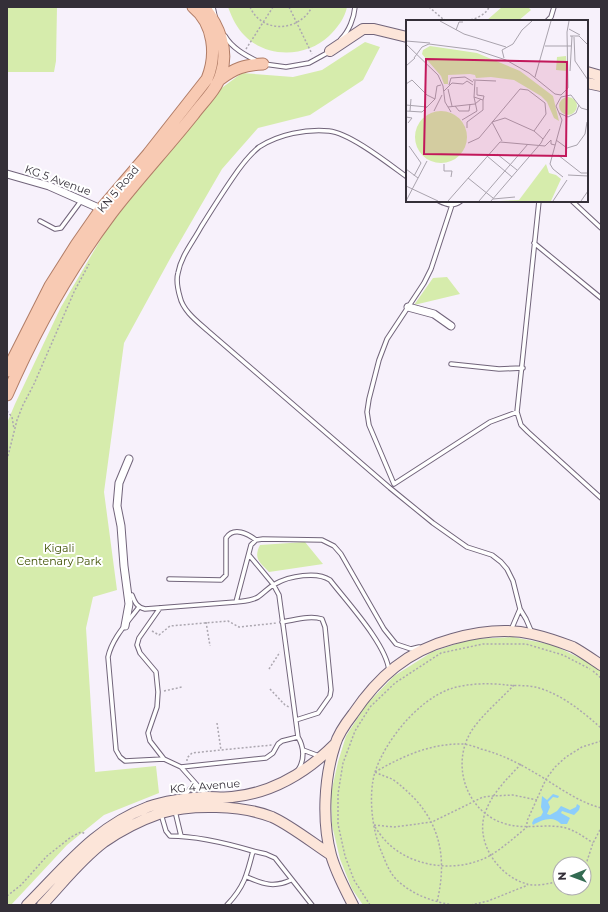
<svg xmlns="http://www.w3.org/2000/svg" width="608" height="912" viewBox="0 0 608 912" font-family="Montserrat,sans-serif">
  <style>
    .green { fill: #d6ecac; fill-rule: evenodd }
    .water { fill: #8ccdfb }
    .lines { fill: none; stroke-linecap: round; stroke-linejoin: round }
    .service-casing { stroke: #71647a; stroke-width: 5.5 }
    .minor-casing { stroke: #71647a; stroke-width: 9 }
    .secondary-casing { stroke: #71647a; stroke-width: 12 }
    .primary-casing { stroke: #b17d67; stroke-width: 13 }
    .path { stroke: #aca7b0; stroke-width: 1.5; stroke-dasharray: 2 2; stroke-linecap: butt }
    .service { stroke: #fff; stroke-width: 3.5 }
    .minor { stroke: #fff; stroke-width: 7 }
    .secondary { stroke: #fce5d9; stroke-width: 10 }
    .primary { stroke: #f8cab3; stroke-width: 11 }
    .labels { text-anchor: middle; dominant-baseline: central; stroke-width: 4; stroke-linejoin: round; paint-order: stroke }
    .street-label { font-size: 11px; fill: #342f38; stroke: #fff }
    .park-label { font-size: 11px; fill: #415306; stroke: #fff }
    .inset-road { fill: none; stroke: #a9a3ad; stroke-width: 1 }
    .view { fill: #c2185b; fill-opacity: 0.15; stroke: #c2185b; stroke-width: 2 }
    .inset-edge { fill: none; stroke: #342f38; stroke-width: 2 }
  </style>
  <rect width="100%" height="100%" fill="#f7f1fb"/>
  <path class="green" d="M7,7H57L56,61L54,72H7Z
    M228,7H347C345,18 337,28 329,36C307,57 268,59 245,36C237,28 232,18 228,7Z
    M502,7H528L531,10L518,21H486Z
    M365,42L380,47L363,80L310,115L258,128L222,169L171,257L124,343L104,492L117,590L93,597L86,628L95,772L156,766L159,793L104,815L67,845L11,905H7V423L15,404L61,307L108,227L219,90L242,73L293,77L322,70Z
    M447,277L460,294L414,305L433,278Z
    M305,542L323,564L269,572C260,562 253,559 260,545Z
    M513,637L553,645L592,664L601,671V905H363L352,889L340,859L332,825L331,793L338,762L346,736L366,705L394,676L432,652L471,639ZM560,864H584V888H560Z"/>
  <path class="water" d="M553,794L559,796L558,798L553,797L548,802L550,807L547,814L550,815L557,811L561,806L570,810L576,807L577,804L580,806L579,810L574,815L562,811L561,813L570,818L567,824H561C553,815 542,820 533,825L532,823L534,819L541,816L543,812L541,807L542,796L547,800Z"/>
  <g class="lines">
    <defs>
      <path id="service" d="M213,7L215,16
        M547,21L551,17L554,7
        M225,36C232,48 245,55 257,61
        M341,39C349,31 354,18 355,7
        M264,64L286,67L309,63L329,52
        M407,177C389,164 350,133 329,131C306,129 279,134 259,147C248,156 240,167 232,179C221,195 211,211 201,227C193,242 181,256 178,273C176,280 178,290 180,297C183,311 198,322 208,331L390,488L433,523L467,547L492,555L501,562L507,569L513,581L520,609L526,619L532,633
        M439,201C447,205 453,207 461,201
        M539,201L517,412L521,425L528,432L601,498
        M572,201L601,228
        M40,221L55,229L61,228L81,201
        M534,243L601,298
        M451,364L499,369L523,368
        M394,484L369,425L367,412L369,399L379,360L387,339L424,283L431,269L452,205
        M394,484L490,422L517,412
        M249,555L273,584L279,595L298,737C304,747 305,760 298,770
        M169,579L221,580L226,575V538C234,526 248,534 256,540
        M132,595C135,603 137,607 145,609L236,602C243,601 251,601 258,597C264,593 269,587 275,584C289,576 317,571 330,580C347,602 387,645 389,671
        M236,602L251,545L256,540L263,539L322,540L334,546L341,554L384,629L396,644L411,649L419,647
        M139,607C128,622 112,638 108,657L116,750L120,757L125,761L164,759
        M160,608L139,638L137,645L140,653L156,672L158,692L157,707L148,733L150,741L164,759L181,767L206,795
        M282,622C295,620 310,615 322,619L325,627L331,690L330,696L318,713L296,720
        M511,630L520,609
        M303,750L319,756
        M181,767L266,758L273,753L278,744L282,741L298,737
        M184,796L195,783
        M175,811L181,836
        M161,814L166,831L170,836C198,836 226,843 253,851
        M247,877C263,884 274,888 291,880
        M227,905C244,887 247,875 253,851L266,854L275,858L312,905"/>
      <path id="minor" d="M7,174L49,186L101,209
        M408,307L434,314L451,326
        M125,626L129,604L124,566L121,526L117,506L119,483L129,459"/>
      <path id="secondary" d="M330,51L363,29H374L407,37
        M587,72L601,76
        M587,83L601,86
        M27,905C66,866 95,827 148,807C168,800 187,798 208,797C216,797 224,798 232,797C273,793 307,772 335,744
        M42,905C62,884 80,860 104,842C121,830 141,820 161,813C191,804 242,805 272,817C290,825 314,844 331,855
        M353,905C345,889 336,873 331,855C322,822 324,778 335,745C338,734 346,723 353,714C378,677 407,651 452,639C477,632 506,628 532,634C545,637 560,642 573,647C582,652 592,659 601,665"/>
      <path id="primary" d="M219,80C235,68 244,65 263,64
        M7,371L50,286L76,245L101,209L148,154L207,79C217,55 214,24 193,7
        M7,395C35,331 69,270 111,214C137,180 167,148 194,114C203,102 217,89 221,74C229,50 219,26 204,7"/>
    </defs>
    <use href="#service" class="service-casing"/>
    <use href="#minor" class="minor-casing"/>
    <use href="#secondary" class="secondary-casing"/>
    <use href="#primary" class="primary-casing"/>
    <path class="path" d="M250,7C262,34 299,32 312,7
      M289,7L312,54
      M429,7L443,19L449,21
      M467,21C475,19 486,15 489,7
      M246,49L273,7
      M7,411L12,417L14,429
      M7,460L17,420L23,405L34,384L74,292L89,264
      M206,622L210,646
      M152,631L159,635L170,626L228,621L239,627L277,623
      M269,669L280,652
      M593,671L601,678
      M514,685C501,699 483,714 472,730C450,764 466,813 506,824C526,830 547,823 566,828C576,831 584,837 593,843
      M270,689L285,705L289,707
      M164,691L182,687
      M217,723L221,750L272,745
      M187,761V758L192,753L221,750
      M521,764C507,779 492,793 485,813C475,842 498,876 527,884C534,887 552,883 560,881
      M375,772C403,756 431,743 464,744C470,745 476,747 481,749C504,755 522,765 542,777C561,789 579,802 601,808
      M375,772C381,775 387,777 392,779C401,785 408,792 415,799C443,830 446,864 437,902
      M374,825L394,827L432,822L483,797L493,796L513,795L537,800
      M375,827C378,831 381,836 384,839C409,868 458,874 491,855C504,847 515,837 527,827V821L546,779L555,767L566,757L582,747L601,741
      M584,864L587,861L593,843L601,828
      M7,896L21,885L47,856L71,837L81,832L86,834
      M370,905L354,880L345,856L338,824V794L343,763L355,731L370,707L395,683L441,653L483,644H526L563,655L590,669
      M453,905C434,902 413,895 398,881C390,874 386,863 382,853C372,831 368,795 375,772C385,741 418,700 450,689C467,683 490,683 507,685C516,686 526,685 535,687C560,693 582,711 601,728
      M471,905L488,901L528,885"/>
    <use href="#service" class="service"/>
    <use href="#minor" class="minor"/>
    <use href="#secondary" class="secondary"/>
    <use href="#primary" class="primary"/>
  </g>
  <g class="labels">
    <g class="street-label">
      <text transform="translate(58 180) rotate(20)">KG 5 Avenue</text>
      <text transform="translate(118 189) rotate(-50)">KN 5 Road</text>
      <text transform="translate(205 786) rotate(-5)">KG 4 Avenue</text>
    </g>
    <g class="park-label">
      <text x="59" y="548">Kigali<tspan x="59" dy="13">Centenary Park</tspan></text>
    </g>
  </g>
  <g transform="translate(406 20)">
    <rect width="182" height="182" fill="#f7f1fb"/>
    <path d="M24,26L71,33L114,51L147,76L153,101L148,98L141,82L135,76L108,60L85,57L70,58L69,55L64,54L42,55V64H38L35,56L16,34L17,30ZM160,36L161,51L150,50L151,37ZM153 86a9 9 0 1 1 18 0a9 9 0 1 1-18 0ZM9 117a26 26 0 1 1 52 0a26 26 0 1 1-52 0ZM140,144L143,153L150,155L155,159L145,181H94L113,180Z" fill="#d6ecac"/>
    <path class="inset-road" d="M34,1L58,14L100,27M163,9L174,15M50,10L53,2H57M164,16H173L182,25M168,17L169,41L182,60M0,21L24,23M0,24L32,55L37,66L39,82L45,92M139,26H165M8,38L16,27L23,24L70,30L100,40L123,53L149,74L155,75L162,68L161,12L163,1M98,38L96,30L107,24L116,10L126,1M0,46L9,38M164,51L166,16M129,57L145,1M67,60L90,61M0,64L6,60L21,75L29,79L16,92L0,91M43,65L45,58L59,57L67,62M71,67V75L78,76L77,80M42,69L46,86M38,71L46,63L57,64L61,61L67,65M29,79L31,66L35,65M0,85L21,87M173,85L170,93L162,97L153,93L150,86L155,77L165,75L175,88L182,90M49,86L53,91H63L64,84M42,87L69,84L75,79M4,91L5,79M28,91L36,75M153,93L156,100L144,144L147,149L157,157M0,97L6,98L2,103M56,100L71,91L68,77L69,61M86,102L99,98L128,111M86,102L96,121M61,108V102L77,90V80L68,77M137,119L144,109M150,120L161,128L171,125L179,114L181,102M62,123L73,118L114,69L122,70L139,83L140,94L128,111L137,119L135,123L85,181M3,126L15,143L8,156M91,134L111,150M152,135L175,153H182M81,136L106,157M38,144V151H46L45,157M0,149L12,158M162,155L182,156M62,158L87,178M0,166L32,181M87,179L109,177M0,181L21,141M42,181L94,122L139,126L145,120V124L149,125M73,181L122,124M147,181L161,160M175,181L182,171"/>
    <path class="view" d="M20,39L161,42L160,136L18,134Z"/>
    <rect width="182" height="182" class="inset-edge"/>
  </g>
  <rect width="608" height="912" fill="none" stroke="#342f38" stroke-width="16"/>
  <g transform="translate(572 876) rotate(269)"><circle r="19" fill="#ffffff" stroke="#aeacaf"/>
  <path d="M0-3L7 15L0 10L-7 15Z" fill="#336b52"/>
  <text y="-6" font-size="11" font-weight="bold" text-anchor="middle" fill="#342f38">N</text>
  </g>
</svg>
